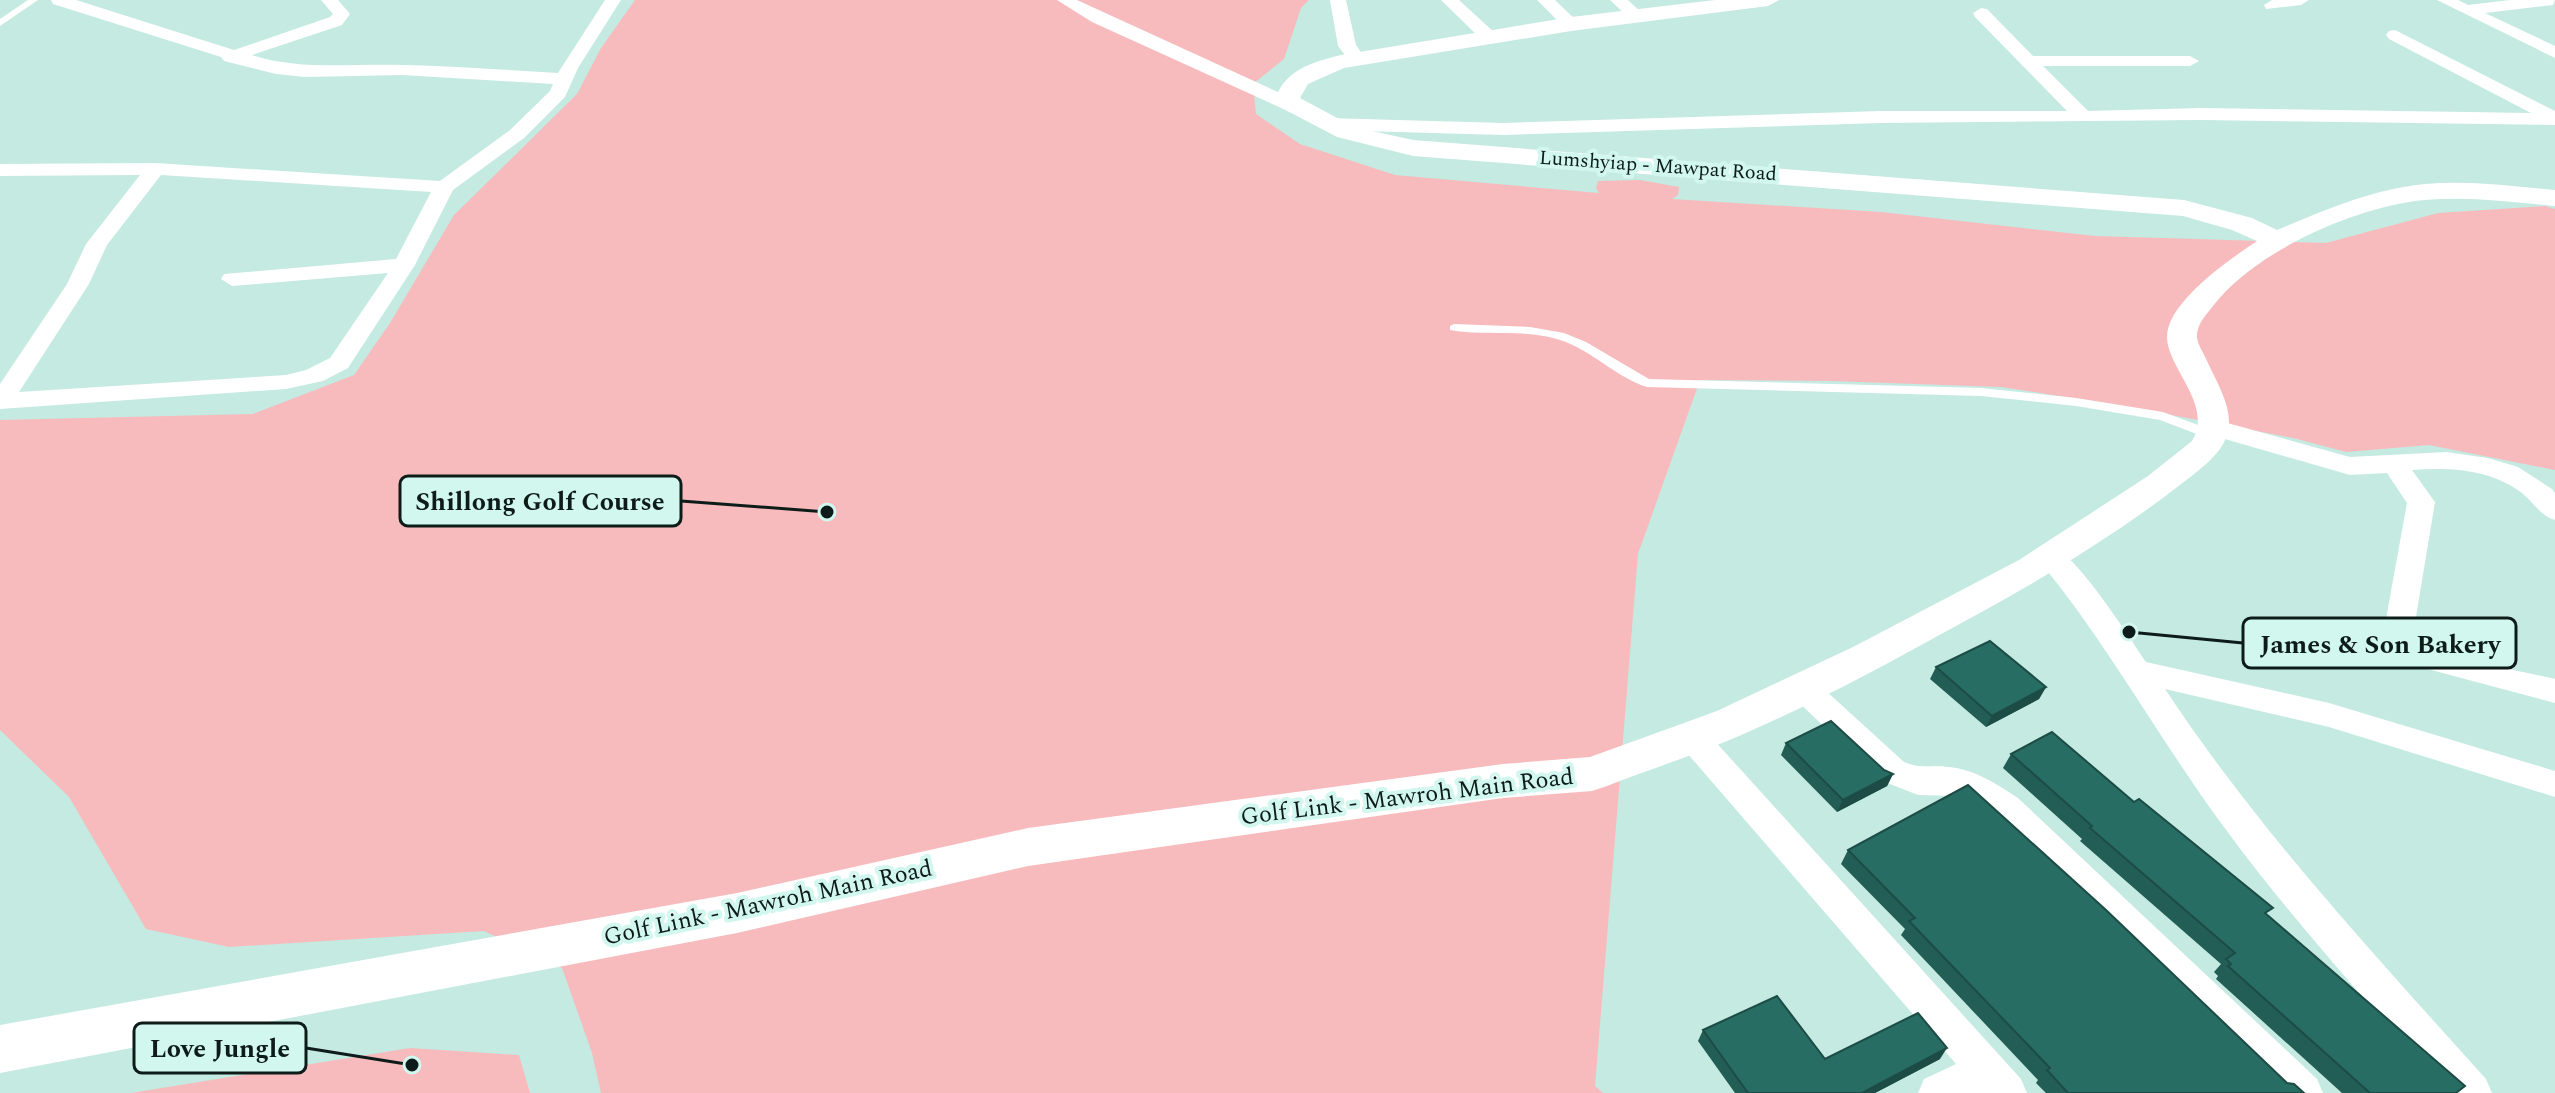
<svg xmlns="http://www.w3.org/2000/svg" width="2555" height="1093" viewBox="0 0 2555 1093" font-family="Spectral,serif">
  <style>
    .green { fill: #f8bbbd }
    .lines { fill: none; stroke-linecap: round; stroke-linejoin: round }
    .service { fill: #fff; fill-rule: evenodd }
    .minor { fill: #fff; fill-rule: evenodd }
    .tertiary { fill: #fff; fill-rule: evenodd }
    .wall { fill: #225e55 }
    .shaded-wall { fill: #1c4c45 }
    .building { fill: #286d63; stroke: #1c4c45; stroke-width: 2 }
    .labels { text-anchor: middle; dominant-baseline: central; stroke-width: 8; stroke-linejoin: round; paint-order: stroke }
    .far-street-label { font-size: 20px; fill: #0e1c19; stroke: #d1f7ef }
    .street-label { font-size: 24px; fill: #0e1c19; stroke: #d1f7ef }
    .leader { fill: none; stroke: #0e1c19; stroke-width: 3 }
    .callout-dot { fill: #0e1c19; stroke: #d1f7ef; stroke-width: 3 }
    .callout { fill: #d1f7ef; stroke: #0e1c19; stroke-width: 3 }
    .callout-label { font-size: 26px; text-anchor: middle; font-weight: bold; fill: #0e1c19 }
  </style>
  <rect width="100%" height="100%" fill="#c4eae2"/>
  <path class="green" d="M635,0H1309L1301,8L1284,59L1253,84L1256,114L1300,144L1395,175L1599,193L1596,188L1598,181L1640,180L1679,187L1678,195L1672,199L1881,212L2095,236L2326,243L2438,213L2545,206L2555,209V470L2429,445L2346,452L2293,438L2113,404L2001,387L1831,381L1700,380L1638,554L1595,1086L1603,1093H601L592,1053L562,968L484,931L229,947L146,929L69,797L0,730V420L253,414L354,375L390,323L454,215L577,94L601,48Z
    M410,1048L519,1055L530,1093H131Z"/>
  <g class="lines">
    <path class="service" d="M28,0H38L0,26V19Z
      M1454,324L1530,327L1564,333L1586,342L1649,379L1981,388L2076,398L2163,412L2217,432L2218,435L2217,438H2207L2160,420L2076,406L1981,396L1647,387C1615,377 1592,350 1560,340C1525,328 1486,337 1450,330V326Z"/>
    <path class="minor" d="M51,0H76L234,50L330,17L333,14L321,0H338L350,14L342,25L252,55C302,71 352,63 404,65C455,66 507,70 558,73L605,0H621L578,68L565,97L524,138L453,190L415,265L348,368L323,381L286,389L0,409V384L67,284L86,244L140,175L0,176V164L155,163L440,181L510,130L550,91L553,84L402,75L305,77L276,74L224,61L221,57L53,4ZM161,175L431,192L396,259L224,274L221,279L232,286L388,273L330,358L306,370L286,375L19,392L89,284L107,245Z
      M1057,0H1077L1304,104L1306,108L1297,114L1290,112L1092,22Z
      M1330,0H1346L1356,45L1366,59L1363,63H1351L1338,46Z
      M1441,0H1459L1495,33L1498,37L1495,41H1483Z
      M1537,0H1555L1580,24L1571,29L1565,28Z
      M1610,0H1628L1645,16L1637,21L1631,20Z
      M2272,0H2309L2301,5L2266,9L2264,5Z
      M2437,0H2458L2468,5L2510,0H2555L2553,5L2485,13L2555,46V58Z
      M1981,8L1987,9L2033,56H2190L2199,61L2190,66H2043L2088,111L2200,108L2531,113L2389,39L2386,35L2389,31L2395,30L2555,111V125L2200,120L1881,123L1503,135L1328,130L1318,124L1328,118L1503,123L1881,111H2067L1975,17L1973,13Z
      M2213,419L2350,457L2446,452L2488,458L2518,467L2552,489L2555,493V520C2541,516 2533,502 2522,493C2491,469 2449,467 2412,470L2435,502L2414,629C2434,659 2520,670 2555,679V703L2420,667L2397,652L2384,630L2407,503L2387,473L2350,475L2204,433L2200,427L2204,421Z
      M2051,546C2076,553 2129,637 2146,662L2329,703L2555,771V797L2329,727L2165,689C2259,831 2373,953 2486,1079L2492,1093H2446C2370,1004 2290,918 2221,823C2158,737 2108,645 2041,563L2037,556L2041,549Z
      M1803,676L1814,680L1904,762C1920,769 1930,765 1948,767C1975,769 1996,784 2018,798L2317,1079L2323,1093H2275L1994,818L1960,796L1918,795L1880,780L1792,696L1788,688L1792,680Z
      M1692,724L1703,728L2021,1079L2027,1093H1918L1924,1079L1956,1064L1681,746L1676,737L1681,728Z"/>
    <path class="tertiary" d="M1715,0H1779L1768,6L1571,31L1344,68L1308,84L1300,98L1354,127L1413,140L2184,200L2252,218L2277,230C2325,210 2373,189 2425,184C2468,180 2512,186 2555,190V206C2512,202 2468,196 2425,200C2357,206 2255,251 2213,306C2206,315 2196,325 2197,338C2198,345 2204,354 2207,361C2226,401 2246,430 2205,465C2125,531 2036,583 1945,632C1880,668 1814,703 1746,733C1701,753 1653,768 1607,786L1592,791L1503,798L1028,866L737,933L0,1073V1025L737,893L1028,828L1503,764L1590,757L1717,711L1853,647L2019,560L2148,476L2192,441C2214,405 2167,368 2167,337C2167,302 2230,259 2257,241L2232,230L2183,216L1413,156L1337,137L1278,106L1275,101C1283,70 1313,62 1341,55L1571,17Z"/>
  </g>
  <path class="wall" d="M1936,667L2046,687L2039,699L1986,727L1930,679Z
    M1786,743L1884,770L1893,774L1887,786L1837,812L1781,755Z
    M2011,754L2266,914L2456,1093H2342L2216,979L2218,976L2214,972L2221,964L2080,841L2082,839L2003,768Z
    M1848,850L2287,1083L2304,1093H2046L2036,1083L2038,1080L1901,935L1905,929L1841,864Z
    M1703,1030L1825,1059H1940L1875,1093H1735L1698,1041Z"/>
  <path class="shaded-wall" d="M2046,687L2039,699L1986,727L1992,716Z
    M1893,774L1887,786L1837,812L1843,800Z
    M1947,1048L1940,1059L1875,1093H1862Z"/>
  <path class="building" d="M1990,641L2046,687L1992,716L1936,667Z
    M1831,721L1884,770L1893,774L1843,800L1786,743Z
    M2052,732L2134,802L2139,799L2273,908L2265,913L2465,1086L2456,1093H2370L2228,966L2231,964L2226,959L2235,953L2090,828L2092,826L2011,754Z
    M1968,785L2106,910L2287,1083L2294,1084L2304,1093H2068L2047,1070L2050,1068L1909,921L1915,918L1848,850Z
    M1777,996L1825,1059L1918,1013L1947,1048L1862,1093H1748L1703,1030Z"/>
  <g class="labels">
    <g class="far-street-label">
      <text transform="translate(1658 166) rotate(4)">Lumshyiap - Mawpat Road</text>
    </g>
    <g class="street-label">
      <text transform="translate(1407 797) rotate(-7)">Golf Link - Mawroh Main Road</text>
      <text transform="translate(768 903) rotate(-12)">Golf Link - Mawroh Main Road</text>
    </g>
  </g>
  <path class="leader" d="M827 512L681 501M2129 632L2243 643M412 1065L306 1048"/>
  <g class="callout-dot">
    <circle cx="827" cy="512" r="8"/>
    <circle cx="2129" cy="632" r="8"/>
    <circle cx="412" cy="1065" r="8"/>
  </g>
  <g class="callout">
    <rect x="400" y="476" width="281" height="50" rx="8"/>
    <rect x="2243" y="618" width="273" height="50" rx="8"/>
    <rect x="134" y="1023" width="172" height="50" rx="8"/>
  </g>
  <g class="callout-label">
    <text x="540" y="510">Shillong Golf Course</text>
    <text x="2380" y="653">James &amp; Son Bakery</text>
    <text x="220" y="1057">Love Jungle</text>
  </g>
</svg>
